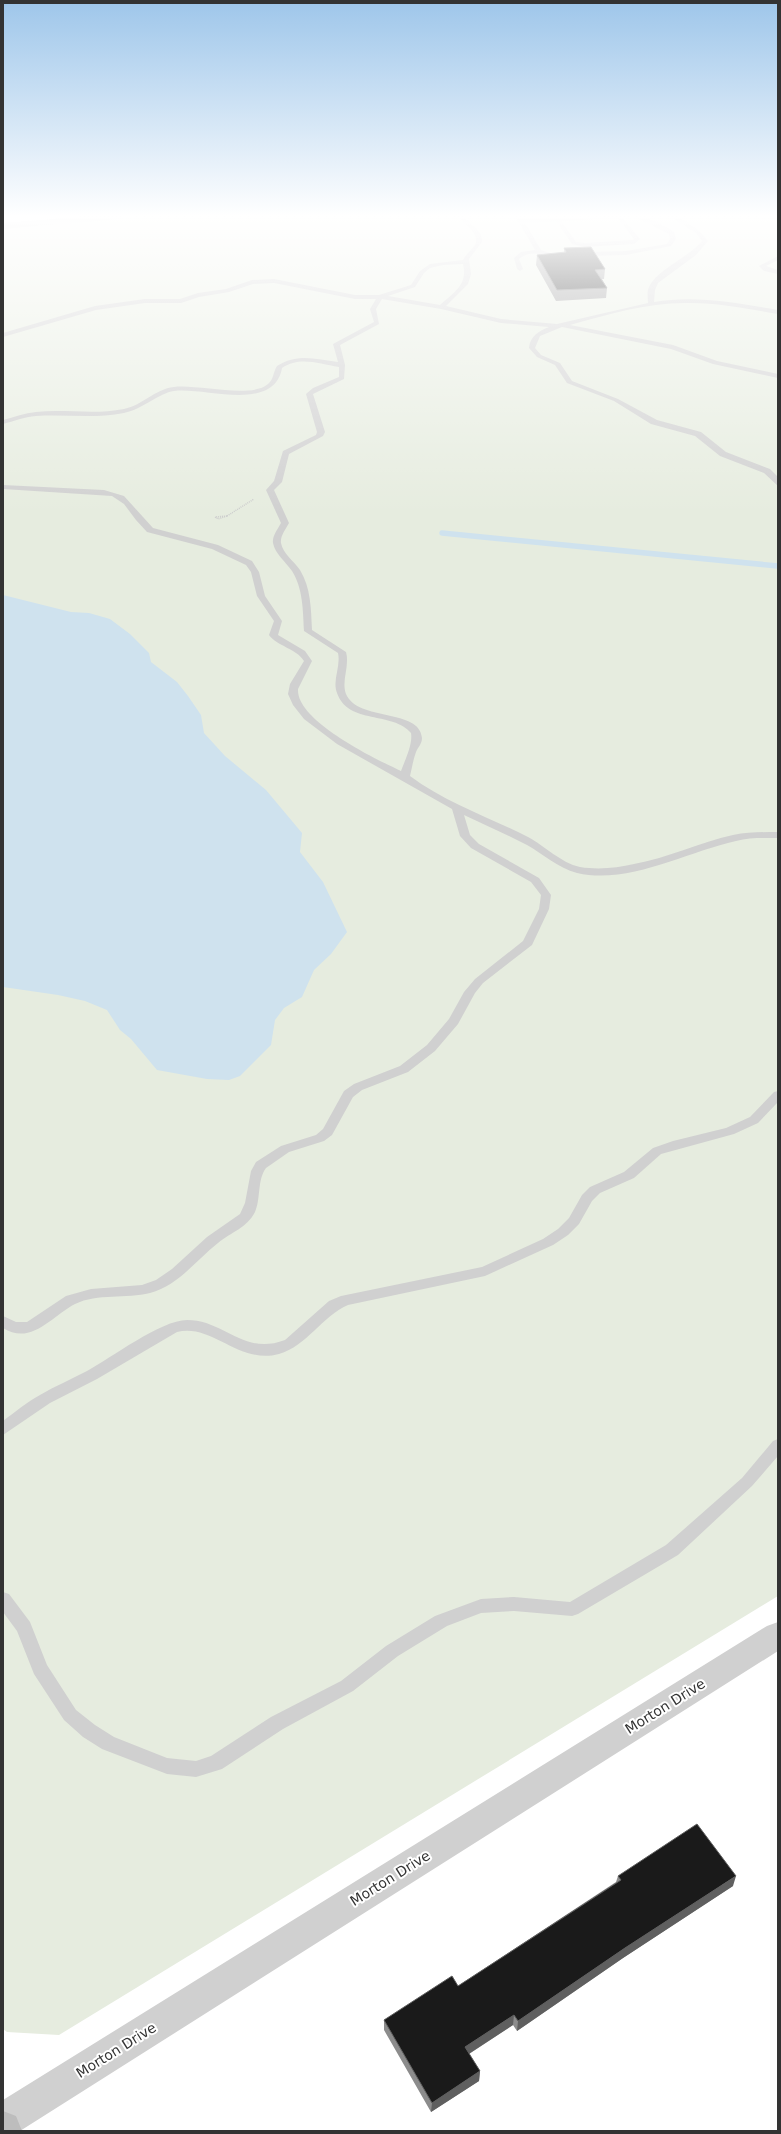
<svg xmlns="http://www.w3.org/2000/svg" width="781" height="2134" viewBox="0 0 781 2134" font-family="'DejaVu Sans',sans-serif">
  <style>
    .green { fill: #e6ecdf }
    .water { fill: #cfe2ee }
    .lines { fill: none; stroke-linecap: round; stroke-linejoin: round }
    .stream { stroke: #cfe2ee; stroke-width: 5.5 }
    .path { stroke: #cdcdcd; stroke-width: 1.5; stroke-dasharray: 1 1; stroke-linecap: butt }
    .service { fill: #d0d0d0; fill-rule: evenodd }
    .tertiary { fill: #d0d0d0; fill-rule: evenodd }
    .secondary { fill: #bdbdbd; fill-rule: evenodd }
    .wall { fill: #8c8c8c }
    .shaded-wall { fill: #5f5f5f }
    .building { fill: #1a1a1a; stroke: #5f5f5f }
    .labels { text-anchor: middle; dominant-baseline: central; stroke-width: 4; stroke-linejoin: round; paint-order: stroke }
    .near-street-label { font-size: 14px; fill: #333; stroke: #fff }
  </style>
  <rect width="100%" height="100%" fill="#fff"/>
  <path class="green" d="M140,216H778V1596L59,2035L7,2032L3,2029V228Z"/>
  <path class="water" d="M3,595L71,612L89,613L110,619L130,634L149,653L151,662L177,682L188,696L201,715L204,733L225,756L266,790L302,833L300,852L323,882L347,932L331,954L314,970L302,997L284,1008L275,1020L271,1045L240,1076L229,1080L207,1079L157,1070L131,1039L120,1030L107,1010L85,1001L58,995L3,987Z"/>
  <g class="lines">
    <path class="stream" d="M442,533L778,566"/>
    <path class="path" d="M227,516L218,519L215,517Z
      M227,516L254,499"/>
    <path class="service" d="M458,216H463C470,224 483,230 482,242L469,259L471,274L468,284L446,306L501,319L557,324L648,303C648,299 647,294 648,290C653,271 690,257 702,241L696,233L669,216C683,216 700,230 708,241L696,255L658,283L655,290L654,302C696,295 737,303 778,310V314C749,309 720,303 690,303C649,302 609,314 570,325L673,345L717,361L778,374V378L713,364L671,349L562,327L540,336L535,348L541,355L560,363L572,381L618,399L657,420L701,432L726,452L770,469L778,477V486L764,473L720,456L695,436L651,424L614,401L567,383L555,365L537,357L529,348C530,336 539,331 549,327L501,323L441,309L382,299L376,309L379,324L340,345L345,365L344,379L313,394L325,432L323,436L289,454L282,482L274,490L289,523C286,529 280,536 281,543C283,554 294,561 300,570C311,588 311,609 312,630L346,652C350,666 341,681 346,694C358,722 420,708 422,738C422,744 418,747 416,752C413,760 412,768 410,776C446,803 489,817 528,837C545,846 561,863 580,867C598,870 617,868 634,864C668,858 700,842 733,835C748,832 763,832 778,832V838C764,838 750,837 736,841C686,852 629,885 577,873C558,868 543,854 527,845C506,834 485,825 464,815L470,835L479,844L539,878L551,895L549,909L532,945L483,983L475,993L458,1024L435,1051L408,1072L362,1090L353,1097L332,1135L324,1141L289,1152L266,1168C257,1180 261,1199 255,1212C247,1228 231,1232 218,1243C195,1261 179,1285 150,1293C126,1299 98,1293 75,1304C52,1316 31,1346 3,1328V1316L16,1322H27L66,1296L91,1289L142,1285L156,1280L172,1269L207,1237L240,1214L245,1203L251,1171L256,1162L281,1146L316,1135L323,1129L344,1091L354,1084L400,1066L427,1045L449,1019L464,992L475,979L523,941L539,909L541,895L531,882L471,848L460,836L452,809L337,744L304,719L293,705L288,694L290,684L304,661C296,648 278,647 269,635L274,621L257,596L251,572L246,565L212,549L147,532L136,520L124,504L112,496L3,489V485L104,490L124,496L153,528L218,545L252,561L259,572L265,596L282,621L278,635L305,651L312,661L298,689C296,721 376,759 401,771C405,760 413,744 411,733C393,711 348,725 337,693C332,680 341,667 338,653L304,631C303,611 303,588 292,571C286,562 275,554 273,543C272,536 278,529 281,523L266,490L274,481L283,451L316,435L317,432L306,394L313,388L339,377V367C319,364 300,356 282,368C274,413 205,387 174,391C159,393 143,409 124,413C94,419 65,414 36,416C24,417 14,421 3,424V420C14,417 25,413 36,412C65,409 95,415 124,409C143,405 155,389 174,387C197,384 251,399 268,384C274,379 273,372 277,366C297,353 316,359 338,362L333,344L374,322L370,309L376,299H355L274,283L253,284L229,292L199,297L181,303H145L96,310L3,337V333L95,306L145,299H180L198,293L226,289L252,280L274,279L355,295H379L411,285L420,271L430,264L463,260C466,254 471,251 475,245C481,233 463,224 458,216ZM463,264C468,285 454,292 440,305L388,296L415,287L424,273L430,268L443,265Z
      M515,216H520L523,219L629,216L623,218L640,239L634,244L585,247L572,244L556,221L525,223L541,250L550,253L626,251L667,244L670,239L669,234L633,216C646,216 663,224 674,232L676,239L671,246L626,255L549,257C538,253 529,251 519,259L523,269L520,271L517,269L514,258L521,252L535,250ZM618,218L634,239L632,240L585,243L576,242L561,221Z
      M778,256V260L766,266L778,270V274L764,271L759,266Z
      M778,1091V1102L758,1123L734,1134L661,1154L634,1178L600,1193L592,1201L579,1224L568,1235L553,1245L485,1276L348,1305C322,1316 307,1346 279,1354C239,1365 212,1323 177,1332L97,1379L50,1403L3,1435V1421C15,1412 27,1402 40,1395C55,1386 72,1379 87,1371C111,1358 161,1320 187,1320C225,1320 243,1356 285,1340L329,1301L341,1296L482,1267L543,1239L558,1229L569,1218L582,1195L590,1187L624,1172L653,1148L673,1141L726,1128L750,1117L774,1092Z
      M778,1439V1456L752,1486L678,1555L578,1614L572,1616L514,1611L481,1613L447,1626L398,1656L353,1691L283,1729L222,1769L196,1777L167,1774L102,1749L83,1737L64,1720L34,1674L17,1631L3,1612V1592L9,1594L30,1622L47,1665L76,1710L95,1725L114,1737L167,1758L196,1761L211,1756L271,1717L341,1681L386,1646L435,1616L481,1599L514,1597L570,1602L666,1545L742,1478L773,1441Z"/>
    <path class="tertiary" d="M88,216H123L118,219L3,229V223Z
      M778,1622V1651L20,2131H3V2100L767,1626Z"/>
    <path class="secondary" d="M3,2111L16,2116L22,2131H3Z"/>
  </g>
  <path class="wall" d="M564,248L605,269L604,279H602L607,288L606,298L556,301L536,265L537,255L564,253Z
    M618,1876L733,1886L623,1958L517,2031L513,2025L469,2054L480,2071L479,2081L431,2112L384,2030V2020L458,1986L616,1882Z"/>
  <path class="shaded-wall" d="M736,1876L733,1886L623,1958L517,2031L518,2021L625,1948Z
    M514,2015L513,2025L464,2057L465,2047Z
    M480,2071L479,2081L431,2112L432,2103Z"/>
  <path class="building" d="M591,247L605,269L595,270L607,288L557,290L537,255L566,252L564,248Z
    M697,1824L736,1876L625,1948L518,2021L514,2015L465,2047L480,2071L432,2103L384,2020L452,1976L458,1986L621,1880L618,1876Z"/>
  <linearGradient id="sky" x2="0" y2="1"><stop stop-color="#9ec6ea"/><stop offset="0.42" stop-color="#fff"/><stop offset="1" stop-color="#fff" stop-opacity="0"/></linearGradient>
  <rect width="781" height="514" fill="url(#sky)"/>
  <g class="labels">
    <g class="near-street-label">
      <text transform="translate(665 1706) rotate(-32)">Morton Drive</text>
      <text transform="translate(390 1878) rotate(-32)">Morton Drive</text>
      <text transform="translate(116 2050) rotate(-32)">Morton Drive</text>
    </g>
  </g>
  <rect width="781" height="2134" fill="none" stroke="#333333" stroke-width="8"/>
</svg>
